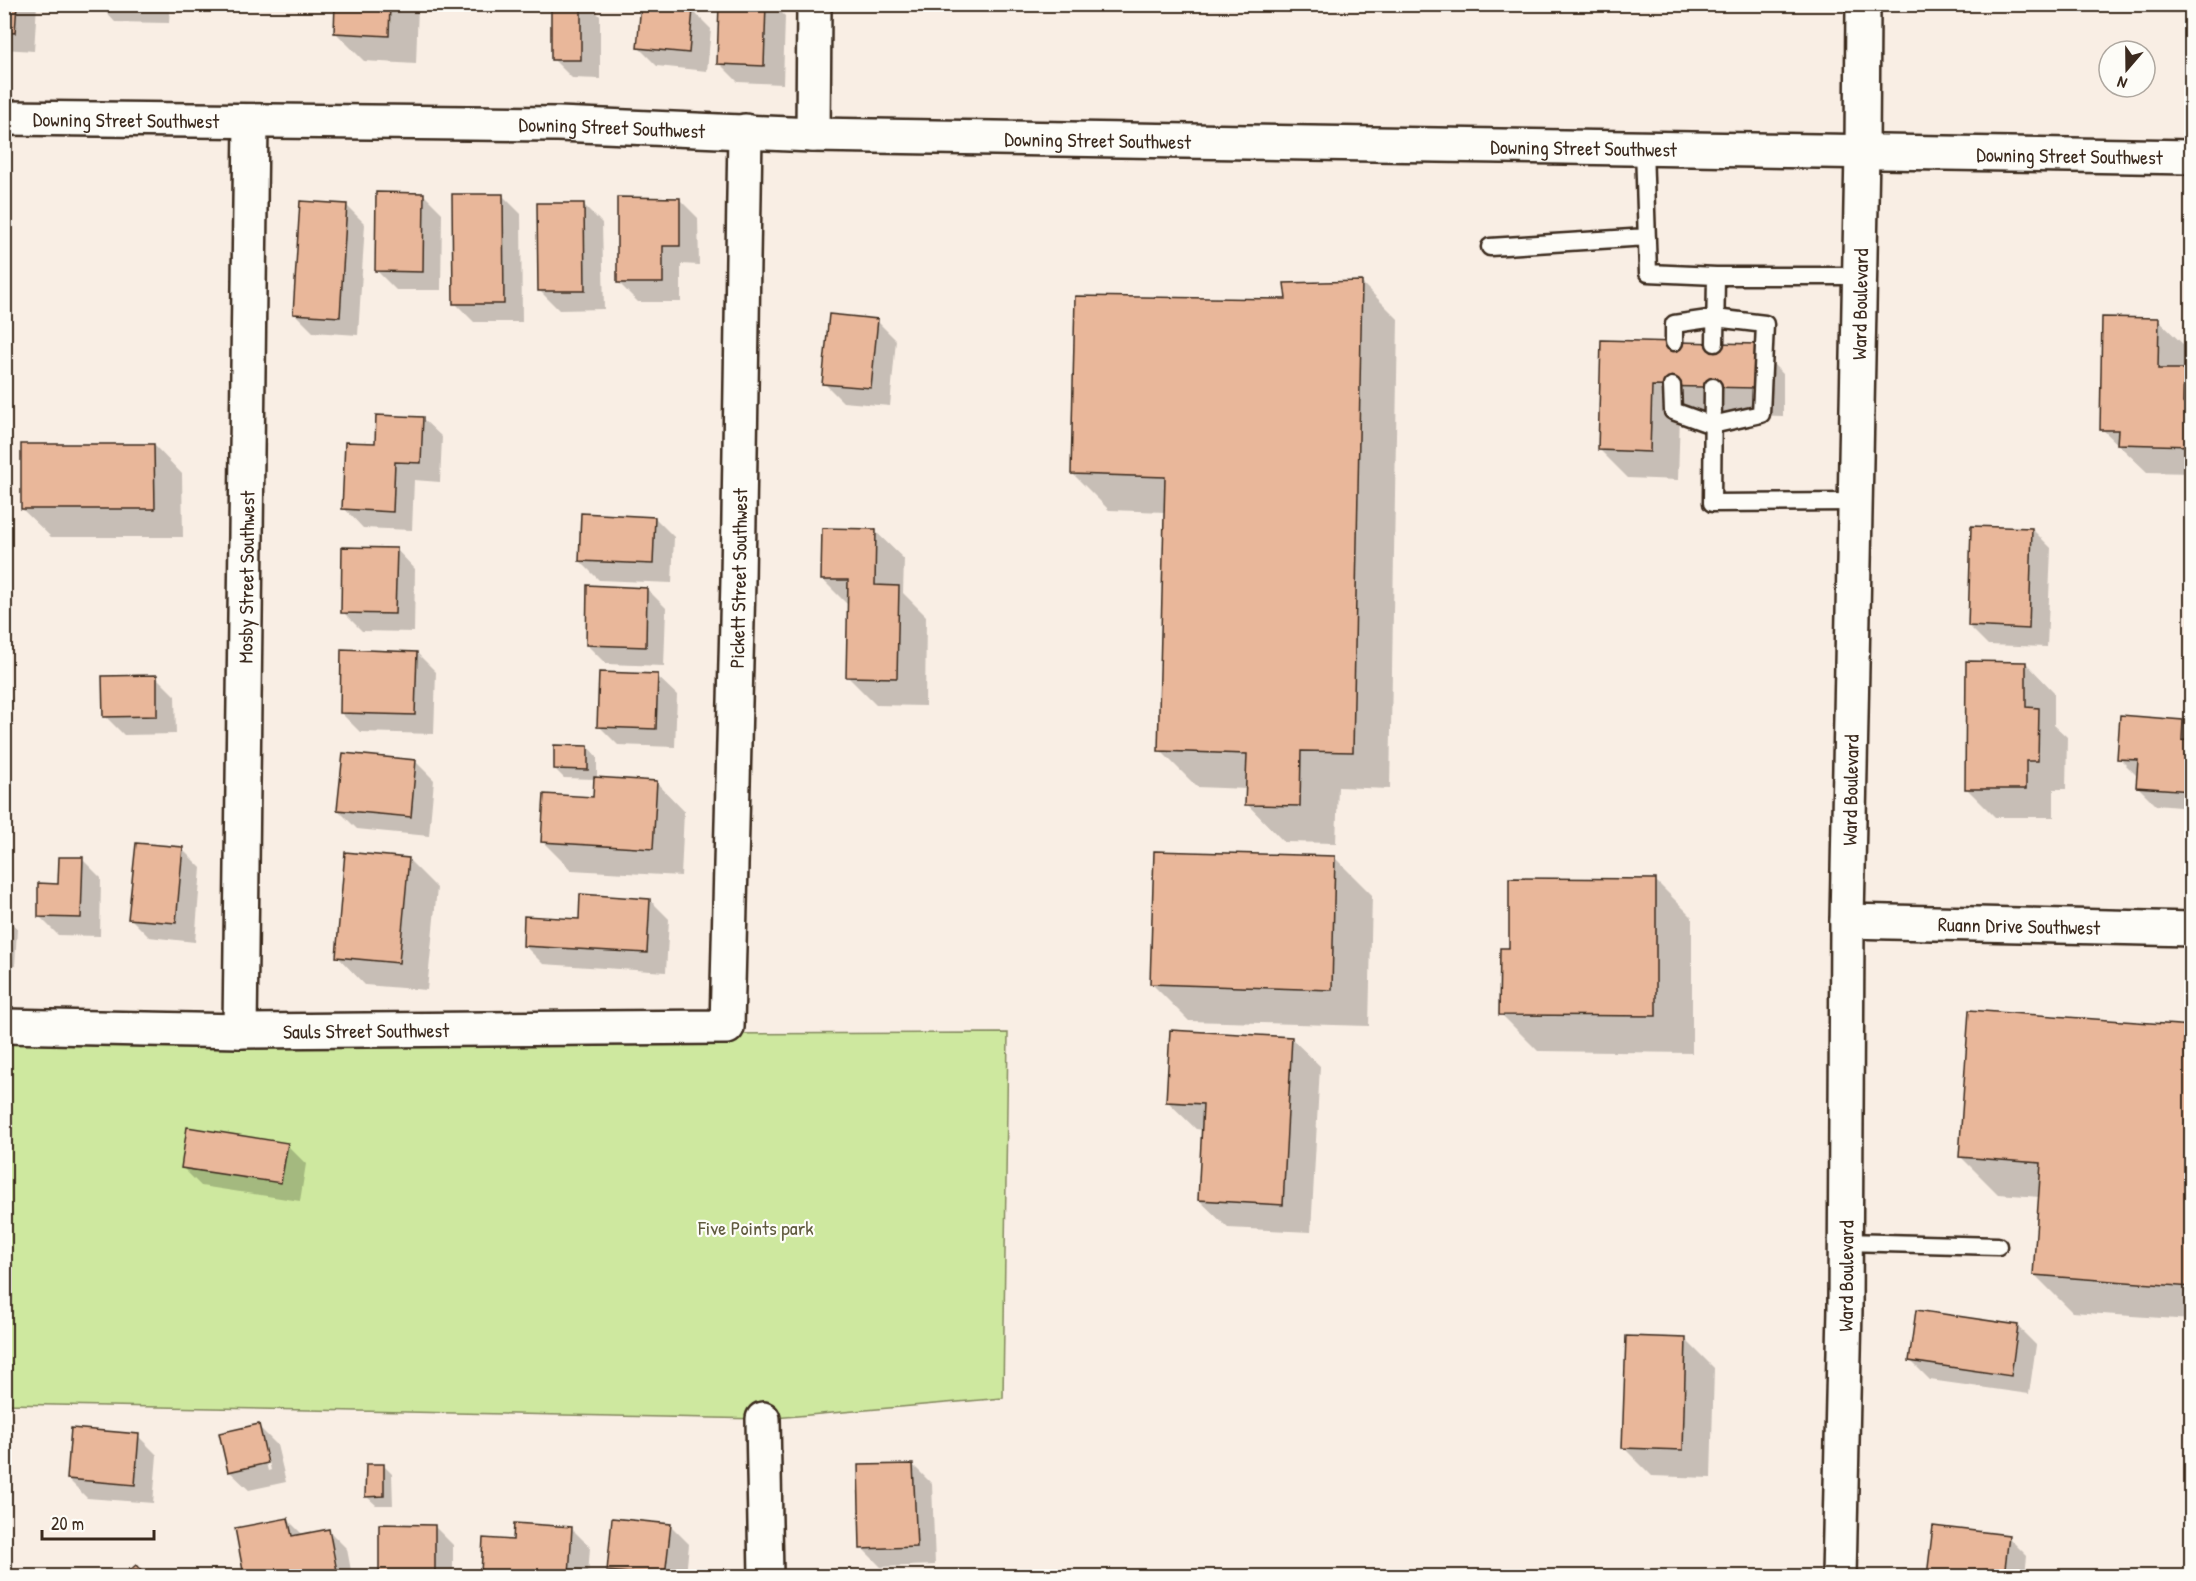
<svg xmlns="http://www.w3.org/2000/svg" width="2196" height="1581" viewBox="0 0 2196 1581" font-family="'Patrick Hand',sans-serif">
  <style>
    .green { fill: #cee89f; stroke: #84895e; stroke-width: 1.5 }
    .shadow { fill: #0003; fill-rule: evenodd }
    .building { fill: #e9b79a; stroke: #3b2a1e; stroke-width: 1.5 }
    .lines { fill: none; stroke-linecap: round; stroke-linejoin: round }
    .service-casing { stroke: #3b2a1e; stroke-width: 21 }
    .minor-casing { stroke: #3b2a1e; stroke-width: 38 }
    .tertiary-casing { stroke: #3b2a1e; stroke-width: 38 }
    .primary-casing { stroke: #3b2a1e; stroke-width: 38 }
    .service { stroke: #fdfcf7; stroke-width: 16 }
    .minor { stroke: #fdfcf7; stroke-width: 33 }
    .tertiary { stroke: #fdfcf7; stroke-width: 33 }
    .primary { stroke: #fdfcf7; stroke-width: 33 }
    .labels { text-anchor: middle; dominant-baseline: central; stroke-width: 4.5; stroke-linejoin: round; paint-order: stroke }
    .street-label { font-size: 20px; fill: #3b2a1e; stroke: #fdfcf7 }
    .park-label { font-size: 20px; fill: #605a3e; stroke: #fdfcf7 }
  </style>
  <rect width="100%" height="100%" fill="#f9eee4"/>
  <filter id="ink" filterUnits="userSpaceOnUse"><feTurbulence type="fractalNoise" baseFrequency=".0167" numOctaves="2"/><feDisplacementMap in="SourceGraphic" scale="12" xChannelSelector="R" yChannelSelector="G"/><feConvolveMatrix kernelMatrix="1 2 1 2 8 2 1 2 1" color-interpolation-filters="sRGB"/></filter>
  <g filter="url(#ink)">
    <path class="green" d="M1008,1033L1003,1398L763,1419L5,1404V1036Z"/>
    <path class="shadow" d="M4,4H37L34,51L4,49Z
      M98,4H170L169,23L115,22Z
      M337,4H418L416,64L364,61L336,33Z
      M553,4H588L600,16V79L572,78L553,59Z
      M721,4H773L785,16L783,84L738,82L719,63Z
      M1998,4H2180V13L2002,8Z
      M692,10L711,29L707,71L657,66L638,47Z
      M423,194L442,213L441,290H396L377,271Z
      M502,195L521,214L522,322H474L455,303Z
      M679,199L698,218L699,265L681,264V302H638L619,283Z
      M583,204L602,223L604,309L559,310L540,291Z
      M346,205L365,224L358,335L313,332L294,313Z
      M1361,282L1398,319L1390,789L1338,787L1336,843L1284,842L1247,804V789L1197,787L1160,750L1166,512L1109,510L1072,473L1287,300Z
      M2158,320L2187,348L2186,374L2192,379V473L2147,472L2102,429Z
      M877,321L896,340L890,406L843,402L824,383Z
      M1602,341L1755,346L1783,374V416L1680,413L1678,480L1628,478L1600,450Z
      M422,418L442,437L440,482L414,480L412,530L363,528L344,508L377,445Z
      M154,445L182,474L183,537H51L22,509Z
      M655,518L674,537L672,583L599,580L580,561Z
      M2032,529L2051,548L2047,647L1988,645L1969,626Z
      M875,531L904,559L903,593L926,616L925,706L876,705L848,677L849,606L822,579Z
      M396,549L415,569L414,632L362,631L343,612Z
      M647,589L666,608L664,666L606,664L587,645Z
      M417,653L436,672L434,734L360,732L341,713Z
      M2026,663L2054,692V725L2067,737L2066,789H2054V817H1995L1966,788Z
      M657,676L677,695L675,747L618,745L599,726Z
      M156,677L175,696L176,734L124,735L105,716Z
      M2182,722L2192,731V808L2156,805L2137,786L2138,777L2119,758Z
      M588,747L597,757V779L656,782L684,811L681,876L571,870L543,842L594,798L596,779L564,778L555,769Z
      M415,761L434,780L429,836L357,829L338,810Z
      M182,849L201,868L195,942L149,937L130,918Z
      M1335,858L1372,895L1369,1026L1189,1021L1152,984Z
      M82,859L101,878L100,936L58,935L39,916L60,885Z
      M408,859L437,888L427,990L365,985L337,956Z
      M1655,880L1692,917V1053L1538,1051L1501,1014L1510,950Z
      M650,900L669,919L666,972L543,964L524,945L580,920Z
      M4,916L17,928L15,966H4Z
      M2192,1028V1320L2072,1312L2035,1275L2040,1197L1998,1194L1961,1157Z
      M1291,1038L1320,1066L1311,1232L1228,1228L1199,1200L1203,1130L1196,1129L1167,1101Z
      M287,1145L306,1164L300,1201L201,1186L182,1167Z
      M2017,1326L2036,1345L2029,1394L1930,1380L1911,1361Z
      M1685,1339L1714,1368L1711,1478L1652,1476L1624,1448Z
      M258,1426L277,1445L286,1482L249,1490L229,1471ZM262,1446H265L271,1470L268,1471Z
      M138,1436L157,1455L153,1503L87,1498L68,1479Z
      M383,1465L392,1474L393,1505H376L366,1496Z
      M913,1465L932,1484L935,1565L881,1567L862,1548Z
      M288,1520L303,1535L328,1530L347,1549L352,1576H339L334,1550H331L336,1576H246L237,1530Z
      M670,1525L689,1544L686,1576H614L608,1571Z
      M434,1526L453,1545V1576H383L380,1574Z
      M571,1528L590,1547L588,1576H486L482,1573L514,1542Z
      M1934,1528L2008,1537L2027,1556L2025,1576H1928Z"/>
    <path class="building" d="M4,4H17L15,33L4,32Z
      M335,4H390L389,36L334,33Z
      M551,4H581V60H551Z
      M641,4L693,9L689,53L637,48Z
      M719,4H766L764,66L717,64Z
      M376,192L424,193L423,272L375,271Z
      M452,194H503L504,304H453Z
      M617,197L680,198V246H663V283H617Z
      M300,201L347,204L340,317L293,314Z
      M537,203H584L585,291H538Z
      M1362,281L1353,752L1301,751L1300,806L1245,805L1247,754L1158,751L1165,477L1071,474L1075,296L1286,299L1284,283Z
      M829,314L878,319L871,388L822,384Z
      M2102,317L2159,318L2158,369H2184L2183,403H2192V446L2117,444L2118,430H2100Z
      M1601,340L1756,344L1755,388L1652,386L1650,452L1598,450Z
      M376,415L423,417L421,463L395,462L393,512L342,509L345,442L375,443Z
      M21,444H154L155,509H21Z
      M581,513L655,517L653,564L579,561Z
      M1971,526L2032,528L2029,629L1968,626Z
      M822,528L876,529L875,585L899,586L897,678L846,677L848,580H821Z
      M342,547L397,548L395,614L341,613Z
      M587,585L647,588L646,647L586,645Z
      M341,649L417,652L415,715L340,713Z
      M1966,661L2026,662V707L2039,708L2038,761H2026V789H1965Z
      M599,672L658,674L656,729L597,727Z
      M157,675V716L103,717L102,676Z
      M2120,715L2183,720L2182,740L2192,741V791L2136,787L2138,760L2117,759Z
      M554,745L588,746V770L554,769Z
      M343,753L416,760L411,817L337,810Z
      M594,777L657,781L653,849L541,842L544,794L593,797Z
      M136,843L183,847L176,923L128,919Z
      M1154,851L1335,856L1332,990L1150,984Z
      M345,852L409,858L399,963L336,957Z
      M59,857H83L81,918L38,917V883L58,884Z
      M1509,878L1656,879V1016L1499,1015L1500,948H1509Z
      M580,894L650,899L647,953L523,946L524,916L579,919Z
      M1969,1010L2192,1026V1287L2033,1275L2041,1163L1959,1157Z
      M1170,1030L1292,1037L1283,1205L1198,1200L1203,1104L1166,1102Z
      M187,1127L288,1143L281,1183L181,1168Z
      M1916,1310L2018,1325L2011,1376L1909,1361Z
      M1626,1336L1686,1338L1683,1450L1622,1448Z
      M259,1424L268,1463L228,1472L219,1433Z
      M71,1428L139,1434L135,1485L67,1479Z
      M366,1464H384V1496L365,1497Z
      M913,1464L917,1547L860,1549L858,1465Z
      M288,1518L292,1536L329,1529L338,1576H244L235,1528Z
      M612,1518L671,1524L665,1576L607,1571Z
      M514,1523L572,1527L569,1576H523L481,1573L483,1538L513,1540Z
      M379,1524L435,1525V1575H379Z
      M1933,1526L2009,1535L2004,1576H1927Z
      M136,1565L146,1576H123Z"/>
    <g class="lines">
      <defs>
        <path id="service" d="M1644,148L1648,273L1716,276L1715,343
          M1490,247L1647,237
          M1716,276H1860
          M1672,386L1673,411L1712,425L1761,414L1765,324L1715,318L1674,324V342
          M1713,387L1712,503L1855,502
          M1845,1242L1998,1246"/>
        <g id="minor">
          <path d="M813,135L814,4"/>
          <path id="s1" d="M1847,921L2192,929"/>
          <path id="s2" d="M4,1026L240,1031L727,1027L738,580L745,131"/>
          <path id="s3" d="M240,1031L251,121"/>
          <path d="M763,1419L766,1576"/>
        </g>
        <g id="tertiary">
          <path id="s4" d="M4,118L558,124L813,135L2192,157"/>
        </g>
        <g id="primary">
          <path id="s5" d="M1839,1576L1845,1308L1847,921L1862,152L1863,4"/>
        </g>
      </defs>
      <use href="#service" class="service-casing"/>
      <use href="#minor" class="minor-casing"/>
      <use href="#tertiary" class="tertiary-casing"/>
      <use href="#primary" class="primary-casing"/>
      <use href="#service" class="service"/>
      <use href="#minor" class="minor"/>
      <use href="#tertiary" class="tertiary"/>
      <use href="#primary" class="primary"/>
    </g>
  </g>
  <g class="labels">
    <g class="street-label">
      <text stroke="none"><textPath href="#s4" startOffset="122">Downing Street Southwest</textPath></text>
      <text stroke="none"><textPath href="#s4" startOffset="608">Downing Street Southwest</textPath></text>
      <text stroke="none"><textPath href="#s4" startOffset="1094">Downing Street Southwest</textPath></text>
      <text stroke="none"><textPath href="#s4" startOffset="1580">Downing Street Southwest</textPath></text>
      <text stroke="none"><textPath href="#s4" startOffset="2066">Downing Street Southwest</textPath></text>
      <text stroke="none"><textPath href="#s5" startOffset="1272">Ward Boulevard</textPath></text>
      <text stroke="none"><textPath href="#s3" startOffset="454">Mosby Street Southwest</textPath></text>
      <text stroke="none"><textPath href="#s2" startOffset="1172">Pickett Street Southwest</textPath></text>
      <text stroke="none"><textPath href="#s5" startOffset="786">Ward Boulevard</textPath></text>
      <text stroke="none"><textPath href="#s1" startOffset="172">Ruann Drive Southwest</textPath></text>
      <text stroke="none"><textPath href="#s2" startOffset="362">Sauls Street Southwest</textPath></text>
      <text stroke="none"><textPath href="#s5" startOffset="300">Ward Boulevard</textPath></text>
    </g>
    <g class="park-label">
      <text x="756" y="1227">Five Points park</text>
    </g>
  </g>
  <rect width="2196" height="1581" fill="none" stroke="#fdfcf7" stroke-width="24"/>
  <rect x="12" y="12" width="2172" height="1557" fill="none" stroke="#3b2a1e" stroke-width="2" filter="url(#ink)"/>
  <g transform="translate(2127 69) rotate(200)"><circle r="28" fill="#fdfcf7" stroke="#afa8a0" stroke-width="1.5"/>
  <path d="M0-4.5L10 22L0 15L-10 22Z" fill="#3b2a1e"/>
  <text y="-9" font-size="16" font-weight="bold" text-anchor="middle" fill="#3b2a1e">N</text>
  </g>
  <path d="M42 1530v9h112v-9" fill="none" stroke="#3b2a1e" stroke-width="3"/>
  <text x="51" y="1530" font-size="18" fill="#3b2a1e" stroke="#fdfcf7" stroke-width="4.5" paint-order="stroke">20 m</text>
</svg>
